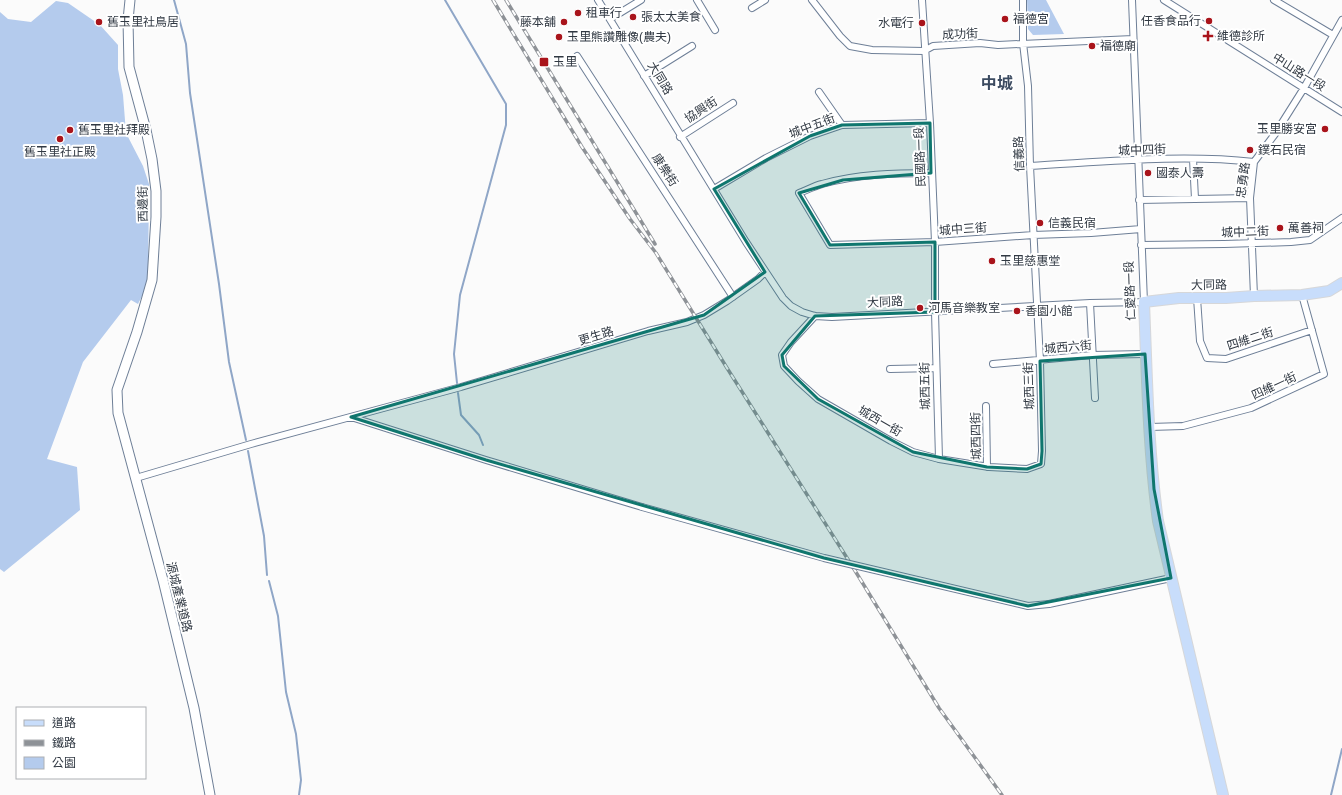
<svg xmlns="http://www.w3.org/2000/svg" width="1342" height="795" viewBox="0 0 1342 795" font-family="Arial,'Noto Sans TC',sans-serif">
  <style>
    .green { fill: #b4cbed }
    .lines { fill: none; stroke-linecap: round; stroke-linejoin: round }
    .stream { stroke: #8fa6c7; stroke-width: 2 }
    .street-casing { stroke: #6e7f97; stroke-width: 8 }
    .secondary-casing { stroke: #6e7f97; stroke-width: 11 }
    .primary-casing { stroke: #d6d7d9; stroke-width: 12 }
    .street { stroke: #fff; stroke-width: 6 }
    .secondary { stroke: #fff; stroke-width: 9 }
    .primary { stroke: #c8ddfb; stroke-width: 10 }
    .rail-casing { stroke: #8e9297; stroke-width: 3.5 }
    .rail { stroke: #fff; stroke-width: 2; stroke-dasharray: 6; stroke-linecap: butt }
    .street-bridge-casing { stroke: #6e7f97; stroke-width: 8; stroke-linecap: butt }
    .street-bridge { stroke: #fff; stroke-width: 6 }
    .marked { fill: #0f766e; fill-opacity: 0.2; stroke: #0f766e; stroke-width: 3; stroke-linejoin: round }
    .poi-dot { fill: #a9141b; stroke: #fff; stroke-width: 1.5 }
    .labels { text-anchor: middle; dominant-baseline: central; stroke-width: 4; stroke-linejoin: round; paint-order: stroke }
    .poi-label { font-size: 12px; fill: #313943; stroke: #fff; text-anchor: start }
    .street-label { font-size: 12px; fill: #313943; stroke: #fff }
    .district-label { font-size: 16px; font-weight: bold; fill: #3c4b61; stroke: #fff }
  </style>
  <rect width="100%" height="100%" fill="#fbfbfb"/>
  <path class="green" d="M1027,0H1046L1064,34L1033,35L1028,29Z
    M56,1L68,3L100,25L118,45V69L123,95L126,133L143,166L149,184L148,284L138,304L131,300L83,362L47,459L77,467L80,510L4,572L0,569V12L8,19L31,22Z"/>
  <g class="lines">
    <path class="stream" d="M174,0L186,44L190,93L219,284L229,362L246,440
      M445,0L506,104V125L460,295L454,354L457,383
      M458,393L461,415L479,435L483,445
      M248,451L264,536L267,575
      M269,581L278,616L286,692L296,734L301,780L299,795
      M1331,795L1342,749"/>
    <defs>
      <path id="street" d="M598,0L746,242L783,298L791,306L802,312L815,316L832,317L1090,303L1144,302L1132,0
        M697,0L715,30
        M812,0L840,36L850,46L872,50L924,51L933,46L980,43L998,45L1133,39
        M922,0L930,123L935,242V312L939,459
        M1164,0L1342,112
        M1274,0L1333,35
        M752,8L765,0
        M610,19L641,0
        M577,56L733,297
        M644,76L692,46
        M819,92L842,125
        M680,137L733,103
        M1193,159L1195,199
        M1030,166C1104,162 1180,154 1254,162
        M931,173C895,173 857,174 822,184C814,186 807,190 799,193L830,245L935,242L1033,235L1091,233L1141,229
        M714,189L766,158L810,136L842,125L930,123
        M1139,200L1250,198
        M1141,245L1224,244L1291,242L1310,240L1342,218
        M1254,296L1250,198L1254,162L1275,134L1304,88L1342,20
        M1197,298L1200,341L1207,358L1226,359L1312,330
        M1090,303L1095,398
        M815,316L791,342L782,355L784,366L798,381L818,399L891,441L913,452L939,459L989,467L1027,469L1041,464L1042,451L1040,361L1030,166L1028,86L1023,43V0
        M993,364L1092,355L1145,354
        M890,369L936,368
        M986,406L987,467
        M351,417L486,460L642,507
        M1150,427L1183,426L1251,408L1324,374L1302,295
        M136,478L251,444L461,387L648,331L687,322L704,315L727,301L758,279L765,272
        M1049,604L1171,578"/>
      <path id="secondary" d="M130,0L128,20L129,67L146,130L152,159L156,191V217L152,280L137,332L117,390L118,413L163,580L194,708L210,795"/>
      <path id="primary" d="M1223,795L1158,521C1148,449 1147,375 1144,302L1179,298H1226L1254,296L1302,295L1329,291L1342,283"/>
    </defs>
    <use href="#street" class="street-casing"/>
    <use href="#secondary" class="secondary-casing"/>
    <use href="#primary" class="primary-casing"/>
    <use href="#street" class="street"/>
    <use href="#secondary" class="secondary"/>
    <use href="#primary" class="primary"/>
    <defs>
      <path id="rail" d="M493,0L582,147L630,219L656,253L727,368L854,569L939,708L1002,795
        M506,0L655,244"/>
    </defs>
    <use href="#rail" class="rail-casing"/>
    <use href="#rail" class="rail"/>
    <defs>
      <path id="street-bridge" d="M642,507L824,558L1028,606L1049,604"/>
    </defs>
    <use href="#street-bridge" class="street-bridge-casing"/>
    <use href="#street-bridge" class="street-bridge"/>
  </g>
  <path class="marked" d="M930,123L931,173L843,180L799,193L830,245L935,242V312L815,316L782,355L784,366L818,399L913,452L987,467L1027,469L1041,464L1042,451L1040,361L1145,354L1154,489L1171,578L1028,606L824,558L486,460L351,417L704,315L765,272L714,189L810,136L842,125Z"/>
  <g class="poi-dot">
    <circle cx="578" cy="13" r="4"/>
    <circle cx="633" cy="17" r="4"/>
    <circle cx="1005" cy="19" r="4"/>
    <circle cx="1209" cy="21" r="4"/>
    <circle cx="99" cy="22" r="4"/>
    <circle cx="564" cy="22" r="4"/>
    <circle cx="922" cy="23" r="4"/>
    <path d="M1206 30h4v4h4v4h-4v4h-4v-4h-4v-4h4z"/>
    <circle cx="559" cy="37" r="4"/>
    <circle cx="1092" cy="46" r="4"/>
    <rect x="539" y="57" width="10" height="10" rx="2"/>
    <circle cx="1325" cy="129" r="4"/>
    <circle cx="70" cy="130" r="4"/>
    <circle cx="60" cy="139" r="4"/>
    <circle cx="1250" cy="150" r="4"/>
    <circle cx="1148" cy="173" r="4"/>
    <circle cx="1040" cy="223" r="4"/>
    <circle cx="1280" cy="228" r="4"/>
    <circle cx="992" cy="261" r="4"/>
    <circle cx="920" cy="308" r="4"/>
    <circle cx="1017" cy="311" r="4"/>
  </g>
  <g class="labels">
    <g class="poi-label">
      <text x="586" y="13">租車行</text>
      <text x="641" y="17">張太太美食</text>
      <text x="1013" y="19">福德宮</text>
      <text x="1201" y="21" text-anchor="end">任香食品行</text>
      <text x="107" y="22">舊玉里社鳥居</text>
      <text x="556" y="22" text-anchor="end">藤本舖</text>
      <text x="914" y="23" text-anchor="end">水電行</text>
      <text x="1217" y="36">維德診所</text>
      <text x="567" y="37">玉里熊讚雕像(農夫)</text>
      <text x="1100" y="46">福德廟</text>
      <text x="553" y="62">玉里</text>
      <text x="1317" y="129" text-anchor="end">玉里勝安宮</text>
      <text x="78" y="130">舊玉里社拜殿</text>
      <text x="1258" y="150">鏷石民宿</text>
      <text x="60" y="152" text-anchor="middle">舊玉里社正殿</text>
      <text x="1156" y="173">國泰人壽</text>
      <text x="1048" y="223">信義民宿</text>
      <text x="1288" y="228">萬善祠</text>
      <text x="1000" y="261">玉里慈惠堂</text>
      <text x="928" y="308">河馬音樂教室</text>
      <text x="1025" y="311">香園小館</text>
    </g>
    <g class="street-label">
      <text transform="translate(960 34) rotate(-2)">成功街</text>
      <text transform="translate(1299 72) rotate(32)">中山路一段</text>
      <text transform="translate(660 78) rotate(59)">大同路</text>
      <text transform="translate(701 110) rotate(-33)">協興街</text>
      <text transform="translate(812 126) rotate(-21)">城中五街</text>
      <text transform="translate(1142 150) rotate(-2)">城中四街</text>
      <text transform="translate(1019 154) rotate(-92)">信義路</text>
      <text transform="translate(920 157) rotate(-92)">民國路一段</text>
      <text transform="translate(665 170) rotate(57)">康樂街</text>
      <text transform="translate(1243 180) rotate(-82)">忠勇路</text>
      <text transform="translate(143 204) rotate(-91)">西邊街</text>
      <text transform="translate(963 229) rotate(-4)">城中三街</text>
      <text transform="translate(1245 232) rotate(-2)">城中二街</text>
      <text transform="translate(1209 285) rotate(-1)">大同路</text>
      <text transform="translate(1130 291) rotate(-92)">仁愛路一段</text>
      <text transform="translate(885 302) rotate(-3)">大同路</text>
      <text transform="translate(596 336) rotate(-17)">更生路</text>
      <text transform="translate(1250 339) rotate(-18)">四維二街</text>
      <text transform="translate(1068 347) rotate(-5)">城西六街</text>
      <text transform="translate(925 386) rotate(-91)">城西五街</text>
      <text transform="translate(1029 386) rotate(-92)">城西三街</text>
      <text transform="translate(1274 386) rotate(-25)">四維一街</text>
      <text transform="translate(880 421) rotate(30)">城西一街</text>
      <text transform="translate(976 436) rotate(-91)">城西四街</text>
      <text transform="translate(179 597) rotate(76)">源城產業道路</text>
    </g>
    <g class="district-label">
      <text x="997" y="83">中城</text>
    </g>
  </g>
  <rect x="16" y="707" width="130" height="72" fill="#ffffff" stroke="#adb0b4"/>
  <rect x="24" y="720" width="20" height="6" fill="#c8ddfb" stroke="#adb0b4"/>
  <text x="52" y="727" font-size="12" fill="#313943">道路</text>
  <rect x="24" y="740" width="20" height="6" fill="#8e9297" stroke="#adb0b4"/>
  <text x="52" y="747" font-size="12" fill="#313943">鐵路</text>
  <rect x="24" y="757" width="20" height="12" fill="#b4cbed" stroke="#adb0b4"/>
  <text x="52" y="767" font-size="12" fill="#313943">公園</text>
</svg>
